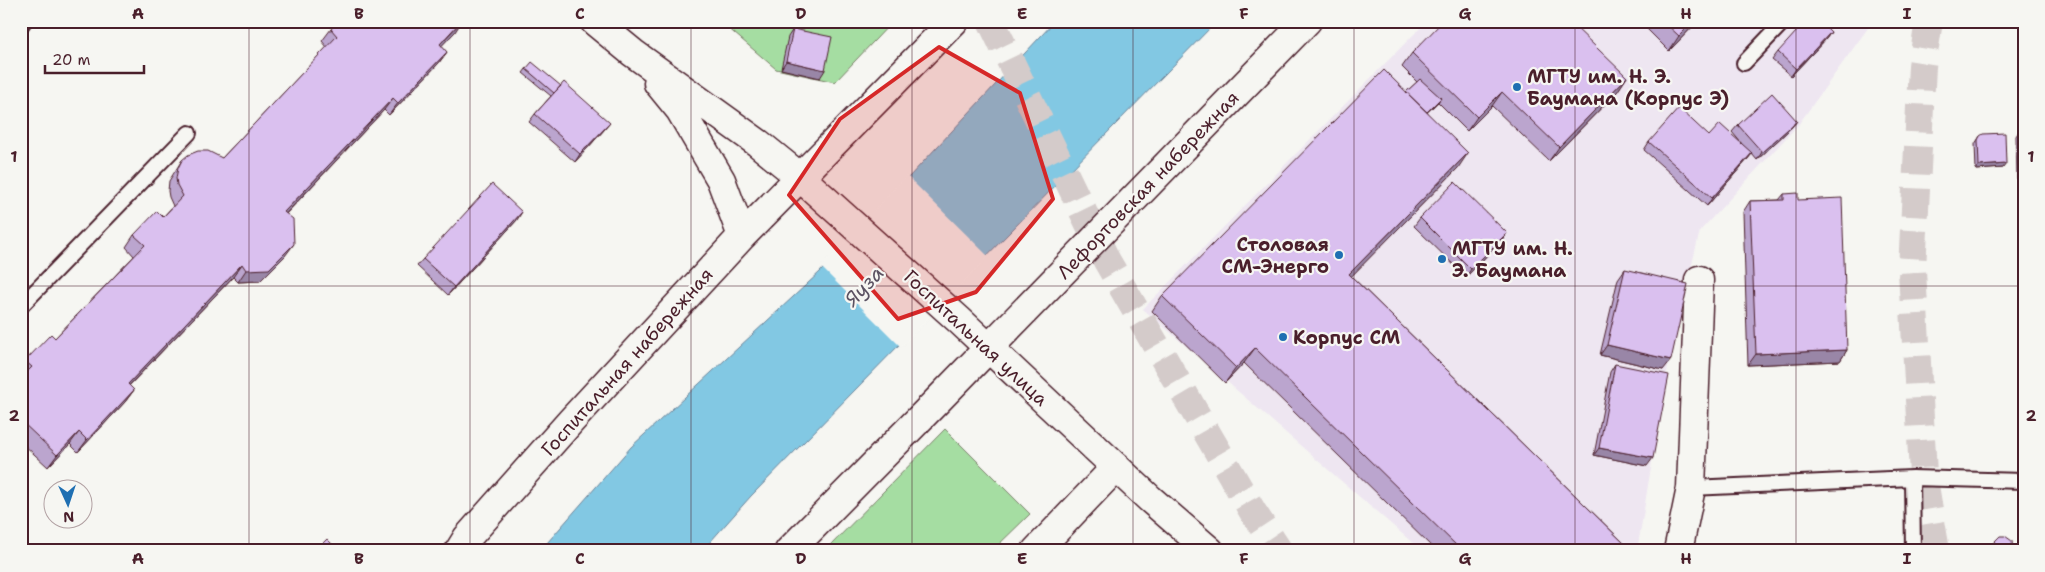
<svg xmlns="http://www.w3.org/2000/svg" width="2045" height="572" viewBox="0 0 2045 572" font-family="'Shantell Sans',sans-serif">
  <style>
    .built { fill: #eee6f1 }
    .green { fill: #a5dda2; stroke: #787e66 }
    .water { fill: #82c8e3; stroke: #6c8499 }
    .pier { fill: #f6f6f2 }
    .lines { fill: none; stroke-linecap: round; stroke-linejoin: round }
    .primary-tunnel { stroke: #d4cbca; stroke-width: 28; stroke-dasharray: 28 14; stroke-linecap: butt }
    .service-casing { stroke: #4a1f2b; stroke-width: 18 }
    .minor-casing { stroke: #4a1f2b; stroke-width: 31 }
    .tertiary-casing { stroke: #4a1f2b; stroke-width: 31 }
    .secondary-casing { stroke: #4a1f2b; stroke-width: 31 }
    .service { stroke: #f6f6f2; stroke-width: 14 }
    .minor { stroke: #f6f6f2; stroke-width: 28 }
    .tertiary { stroke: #f6f6f2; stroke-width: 28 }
    .secondary { stroke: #f6f6f2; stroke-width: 28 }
    .wall { fill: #bba5ce; stroke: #4a1f2b }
    .shaded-wall { fill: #9986a7; stroke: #4a1f2b }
    .building { fill: #dac0ef; stroke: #4a1f2b }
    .marked { fill: #d62828; fill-opacity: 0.2; stroke: #d62828; stroke-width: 4; stroke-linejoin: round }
    .grid { fill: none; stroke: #4a1f2b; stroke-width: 1; stroke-opacity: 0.55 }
    .poi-dot { fill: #1f6fb2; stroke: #f6f6f2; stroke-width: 2 }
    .labels { text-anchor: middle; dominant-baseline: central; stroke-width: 4.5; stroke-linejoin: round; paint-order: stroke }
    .poi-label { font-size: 19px; font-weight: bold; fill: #4a1f2b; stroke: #f6f6f2; text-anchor: start }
    .street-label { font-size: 19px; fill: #4a1f2b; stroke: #f6f6f2 }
    .water-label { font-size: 20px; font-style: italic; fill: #5b5262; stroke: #f6f6f2 }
    .neatline { fill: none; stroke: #4a1f2b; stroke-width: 2 }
    .grid-label { font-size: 16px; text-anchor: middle; font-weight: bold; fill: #4a1f2b }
  </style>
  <rect width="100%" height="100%" fill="#f6f6f2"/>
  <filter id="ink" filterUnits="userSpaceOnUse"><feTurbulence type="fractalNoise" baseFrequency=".02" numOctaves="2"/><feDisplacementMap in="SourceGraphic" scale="10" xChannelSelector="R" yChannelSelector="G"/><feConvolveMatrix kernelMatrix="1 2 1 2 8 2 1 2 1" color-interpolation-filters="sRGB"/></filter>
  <g filter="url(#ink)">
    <path class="built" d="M1427,21H1873L1798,125L1700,231L1670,355L1637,551H1422L1143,309Z"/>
    <path class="green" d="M720,21H893L835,82L776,69Z
      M945,429L1030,514L992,551H825Z"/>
    <path class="water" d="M1055,21H1217L751,496L702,551H540L631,447L820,272Z"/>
    <path class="pier" d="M906,175L989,257L901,347L821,267Z"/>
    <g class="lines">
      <path class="primary-tunnel" d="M991,21L1107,261L1253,512L1279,551
        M1929,21L1922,66L1912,270L1923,474L1936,551"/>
      <defs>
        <path id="service" d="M21,25L24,21
          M1744,63L1784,21
          M21,306L189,133
          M1912,478L2024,481
          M1691,488L1912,478L1913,551"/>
        <path id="minor" d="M1678,551L1691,488L1699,280"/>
        <path id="tertiary" d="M1036,551L1116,467"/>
        <path id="secondary" d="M594,21L633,53L758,143L800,177L959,320L1150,499L1210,551
          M658,83L680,110L721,180L742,236
          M459,551L467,538L571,421L742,236L954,21
          M789,551L938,400L1307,21"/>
      </defs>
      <use href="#service" class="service-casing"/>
      <use href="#minor" class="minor-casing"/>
      <use href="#tertiary" class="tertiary-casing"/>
      <use href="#secondary" class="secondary-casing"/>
      <use href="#service" class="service"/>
      <use href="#minor" class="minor"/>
      <use href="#tertiary" class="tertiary"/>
      <use href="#secondary" class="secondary"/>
    </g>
    <path class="wall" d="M1639,21H1698L1669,51Z
      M331,29L455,32L441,46L447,52L438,64L389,115L384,110L286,214L285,256L260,281L238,282L233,277L129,386L134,390L125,402L78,452L70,444L48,467L21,442V367L25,361L55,338L134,256L126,247L134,235L163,217L173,206L169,197L168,191L169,181L182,160L222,158L327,47L322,41Z
      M793,29L820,78L781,69L788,37Z
      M1831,32L1826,39L1791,76L1772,60L1778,52Z
      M1412,53L1627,77L1617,92L1549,161L1492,106L1467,131L1438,102L1427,112L1458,168L1351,276L1632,551H1436L1244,363L1225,383L1152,311L1162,296L1406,92L1417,82L1402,67Z
      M526,69L604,130L575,162L529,122L535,114L551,96L523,73Z
      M1797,121L1791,128L1757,160L1752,154L1747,160L1707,206L1644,150L1649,142L1742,144L1732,132L1738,125Z
      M2021,128H2024V181L2017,182L2016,136Z
      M1980,136L2003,168L1976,170L1975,144Z
      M1784,194L1798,200L1847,350L1840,361L1748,365L1743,212L1750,201L1779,200Z
      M1420,218L1507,233L1501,241L1466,277L1414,226Z
      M517,220L448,295L417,266L423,259Z
      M1625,269L1663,370L1600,355L1618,279Z
      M1615,364L1647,466L1594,455L1610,372Z
      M1993,543L2013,551H1991L1990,547Z"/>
    <path class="shaded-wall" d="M462,21L455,32L431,57L440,44Z
      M1694,21H1698L1669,51L1679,36Z
      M1831,32L1826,39L1791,76L1796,69Z
      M447,52L438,64L389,115L398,103Z
      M786,61L825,70L820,78L781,69Z
      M1627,77L1617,92L1549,161L1559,147Z
      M1502,92L1492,106L1467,131L1477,117Z
      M393,98L384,110L275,225L284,212Z
      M1441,98L1438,102L1414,125L1417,121Z
      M1797,121L1791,128L1757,160L1762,152Z
      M610,123L604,130L575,162L580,154Z
      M1468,153L1458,168L1339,289L1349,274Z
      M1752,153L1747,160L1707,206L1712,198Z
      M2006,164L2003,168L1976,170L1979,166Z
      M2022,174H2024V181L2017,182Z
      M522,212L517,220L448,295L454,287Z
      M1507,233L1501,241L1466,277L1471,269Z
      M294,244L285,256L260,281L238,282L246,270Z
      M242,264L233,277L119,396L128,384Z
      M1607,345L1671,360L1663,370L1600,355Z
      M1255,348L1244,363L1225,383L1236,368Z
      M1847,350L1840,361L1748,365L1756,354Z
      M134,390L125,402L78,452L87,440Z
      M79,432L70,444L48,467L57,455Z
      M1599,448L1653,458L1647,466L1594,455Z"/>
    <path class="building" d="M338,21H461L440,44L447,52L398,103L393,98L284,212L293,219L294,244L269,269L246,270L242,264L128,384L134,390L87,440L79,432L57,455L21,421V378L32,367L25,361L51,334L55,338L145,245L134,235L157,211L163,217L183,196L177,185L176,178L178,168L182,160L188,155L198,151H208L222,158L337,36L331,29Z
      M1443,21H1569L1627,77L1559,147L1502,92L1477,117L1412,53Z
      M1663,21H1694L1679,36Z
      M1806,21H1820L1831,32L1796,69L1778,52Z
      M793,29L832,37L825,70L786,61Z
      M532,62L561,86L554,93L526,69Z
      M1384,70L1468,153L1349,274L1632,551H1462L1255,348L1236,368L1162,296Z
      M1420,79L1441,98L1427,112L1406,92Z
      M564,82L610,123L580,154L535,114Z
      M1772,93L1797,121L1762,152L1738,125Z
      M1679,108L1709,136L1720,124L1752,153L1712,198L1649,142Z
      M2021,128H2024V174H2022Z
      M2005,133L2006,164L1979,166L1978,140L1980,136L1983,134Z
      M1455,182L1507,233L1471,269L1420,218Z
      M492,184L522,212L454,287L423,259Z
      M1798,193V200L1842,198L1847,350L1756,354L1750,201L1784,200V194Z
      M1625,269L1688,284L1671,360L1607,345Z
      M1615,364L1669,375L1653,458L1599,448Z
      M2000,536H2005L2012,541L2013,551H1994L1993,543Z
      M327,539L339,551H315Z
      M1881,545L1882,551H1808V547Z"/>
  </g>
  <path class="marked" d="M939,47L1020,93L1053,199L976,292L898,319L789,195L840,119Z"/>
  <path class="grid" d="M249,21V551M470,21V551M691,21V551M912,21V551M1133,21V551M1354,21V551M1575,21V551M1796,21V551M21,286H2024"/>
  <g class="poi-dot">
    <circle cx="1517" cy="87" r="5"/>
    <circle cx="1339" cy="255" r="5"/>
    <circle cx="1442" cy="259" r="5"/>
    <circle cx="1283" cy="337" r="5"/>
  </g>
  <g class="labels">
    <g class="poi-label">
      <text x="1527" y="76">МГТУ им. Н. Э.<tspan x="1527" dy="22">Баумана (Корпус Э)</tspan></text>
      <text x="1329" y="244" text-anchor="end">Столовая<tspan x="1329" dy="22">СМ-Энерго</tspan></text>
      <text x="1452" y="248">МГТУ им. Н.<tspan x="1452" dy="22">Э. Баумана</tspan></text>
      <text x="1293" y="337">Корпус СМ</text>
    </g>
    <g class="street-label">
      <text transform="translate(1148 185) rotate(-46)">Лефортовская набережная</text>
      <text transform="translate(976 338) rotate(43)">Госпитальная улица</text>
      <text transform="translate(627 362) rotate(-48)">Госпитальная набережная</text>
    </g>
    <g class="water-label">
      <text transform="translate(864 286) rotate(-47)">Яуза</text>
    </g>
  </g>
  <rect width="2045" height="572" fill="none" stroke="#f6f6f2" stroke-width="55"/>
  <g transform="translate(68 504) rotate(177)"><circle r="24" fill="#f6f6f2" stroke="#b1a0a2"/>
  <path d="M0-4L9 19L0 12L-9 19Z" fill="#1f6fb2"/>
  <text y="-8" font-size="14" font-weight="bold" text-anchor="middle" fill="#4a1f2b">N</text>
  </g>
  <path d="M45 65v8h99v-8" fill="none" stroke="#4a1f2b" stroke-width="2.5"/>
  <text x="52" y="65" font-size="15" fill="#4a1f2b" stroke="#f6f6f2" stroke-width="4" paint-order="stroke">20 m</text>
  <rect x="28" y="28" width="1990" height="516" class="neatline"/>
  <g class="grid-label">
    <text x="138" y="19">A</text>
    <text x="359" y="19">B</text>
    <text x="580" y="19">C</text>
    <text x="801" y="19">D</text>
    <text x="1022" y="19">E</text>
    <text x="1244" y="19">F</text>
    <text x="1465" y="19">G</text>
    <text x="1686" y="19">H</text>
    <text x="1907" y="19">I</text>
    <text x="14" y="162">1</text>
    <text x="2031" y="162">1</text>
    <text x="14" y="421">2</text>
    <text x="2031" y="421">2</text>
    <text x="138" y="564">A</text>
    <text x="359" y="564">B</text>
    <text x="580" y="564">C</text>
    <text x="801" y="564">D</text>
    <text x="1022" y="564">E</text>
    <text x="1244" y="564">F</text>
    <text x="1465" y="564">G</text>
    <text x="1686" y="564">H</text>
    <text x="1907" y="564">I</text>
  </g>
</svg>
